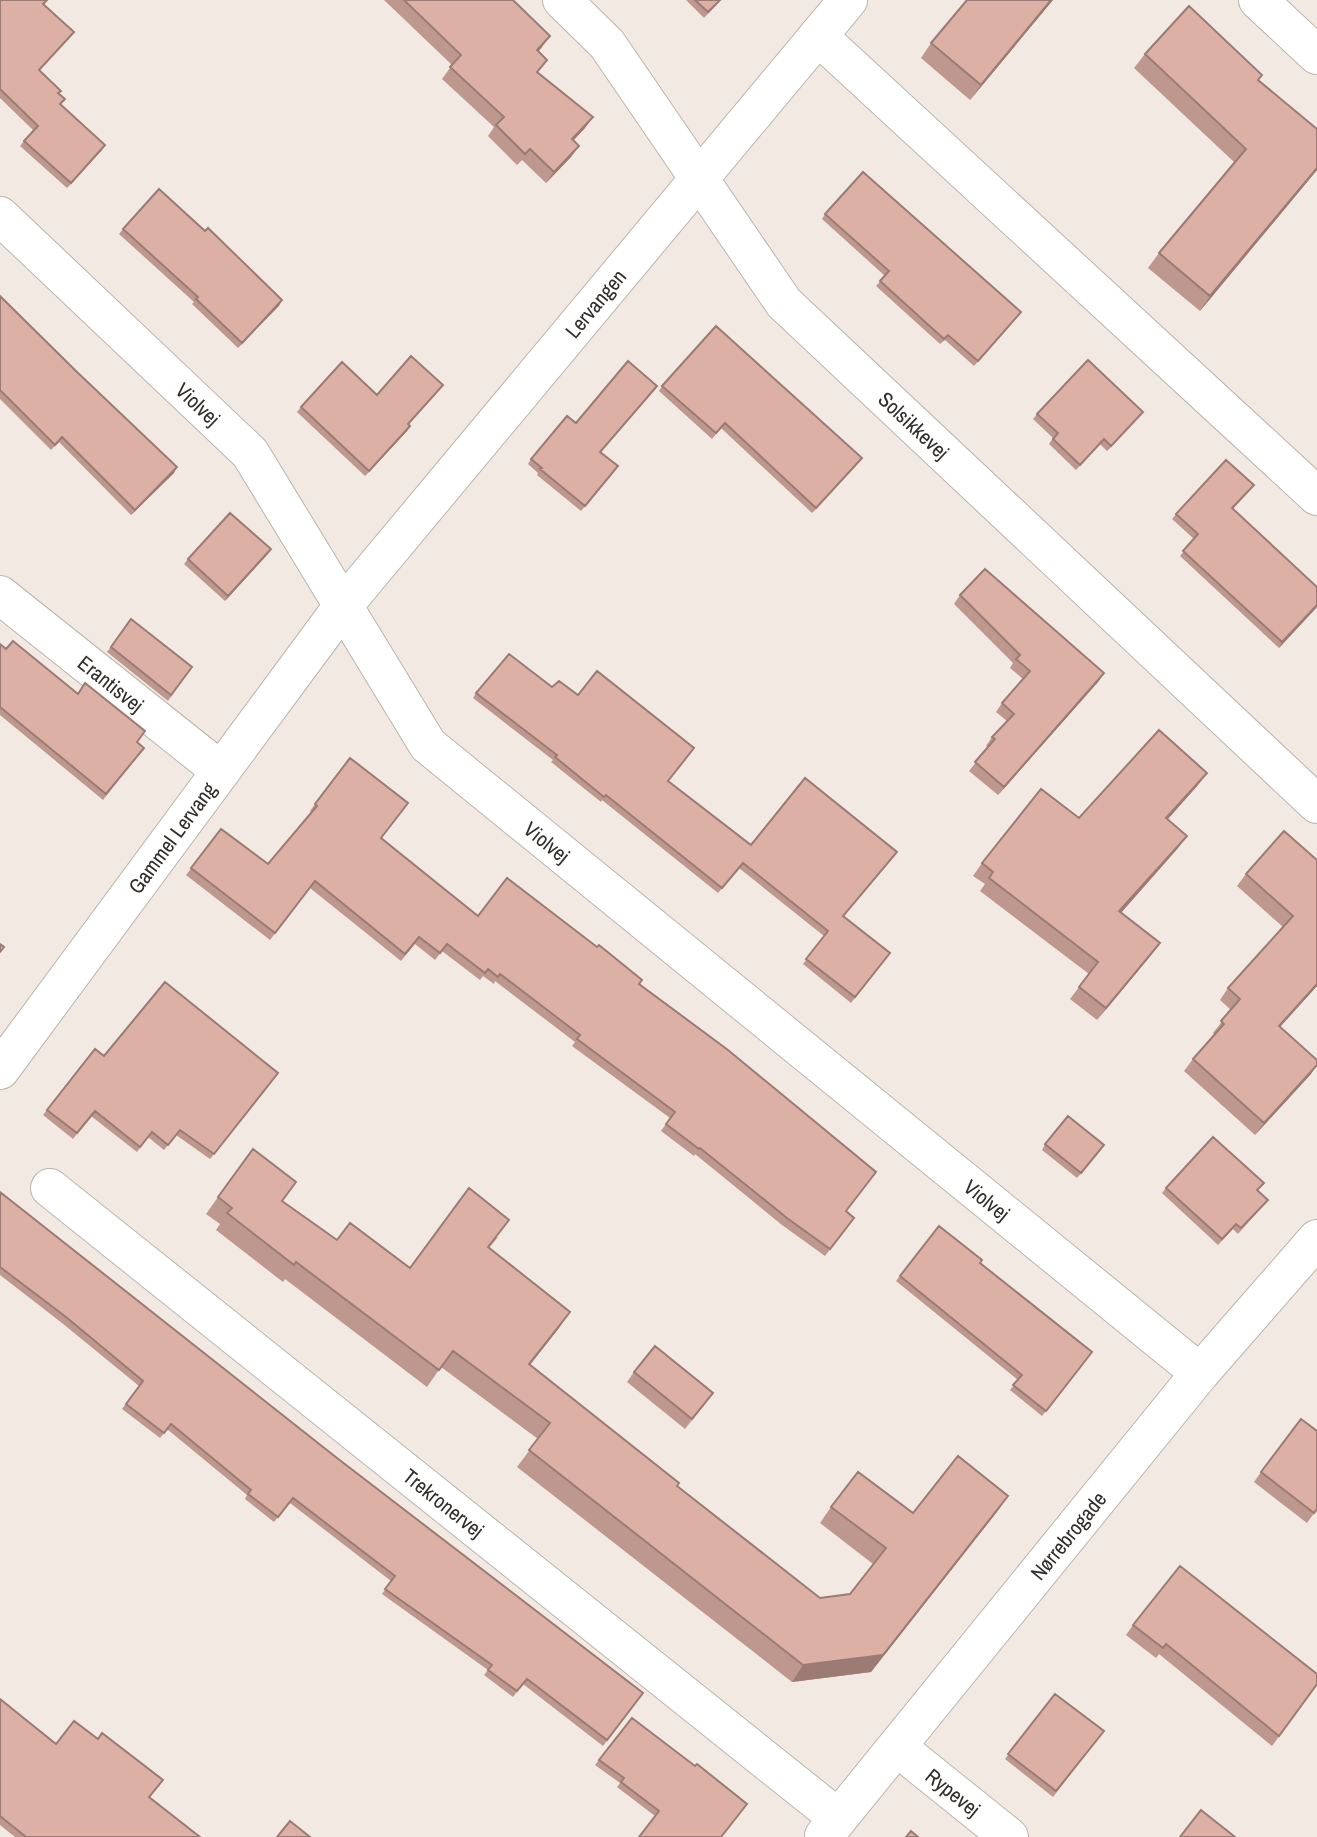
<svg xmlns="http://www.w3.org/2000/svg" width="1317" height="1837" viewBox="0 0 1317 1837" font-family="'Archivo Narrow',sans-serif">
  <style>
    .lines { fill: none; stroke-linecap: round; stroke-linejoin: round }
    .minor-casing { stroke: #bbb4ac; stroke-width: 40 }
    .minor { stroke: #fff; stroke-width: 38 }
    .wall { fill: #be978e }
    .shaded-wall { fill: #9b7b74 }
    .building { fill: #ddb0a5; stroke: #9b7b74; stroke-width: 2 }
    .labels { text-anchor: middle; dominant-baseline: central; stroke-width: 7; stroke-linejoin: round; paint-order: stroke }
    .street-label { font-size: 21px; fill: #302d2a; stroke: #fef8f1 }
  </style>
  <rect width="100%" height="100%" fill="#f2eae2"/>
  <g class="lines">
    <defs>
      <g id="minor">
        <path id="s1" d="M562,0L607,44L784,303L1317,804"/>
        <path d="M1258,0L1317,55"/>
        <path d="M818,36L1317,496"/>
        <path id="s2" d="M0,216L250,453L428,745L1200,1373"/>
        <path id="s3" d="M0,595L221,771"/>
        <path id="s4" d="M0,1070L343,606L848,0"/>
        <path id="s5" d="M50,1188L838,1818"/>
        <path id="s6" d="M897,1747L1009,1837"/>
        <path id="s7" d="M824,1836L1200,1373L1317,1239"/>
      </g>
    </defs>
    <use href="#minor" class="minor-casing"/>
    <use href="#minor" class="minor"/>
  </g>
  <path class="wall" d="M0,0H48L43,5L70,37L39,70L59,94L61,105L105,145L67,188L20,146L33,130L0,98Z
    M384,0H513L542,47L538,52V73L585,128L574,140L571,157L546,183L522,160L517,165L488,136L494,127L442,79L452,65Z
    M686,0H721L704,18Z
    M1053,0L970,100L921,58L931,43Z
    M1145,54L1262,75L1258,81L1317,170L1200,311L1148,268L1159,253L1234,162L1134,68Z
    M825,214L1021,312L974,366L945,340L940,344L876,286L885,276L822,219Z
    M123,229L205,231L282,300L238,348L192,304L194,302L119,234Z
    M0,296L174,473L131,515L59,442L51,450L0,399Z
    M443,385L408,424L407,431L365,476L297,412L301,407Z
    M657,386L601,452L614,472L581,511L537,475L538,473L528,464L531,459L576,423Z
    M662,386L862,458L812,513L721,428L712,439L659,391Z
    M1037,414L1139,417L1107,451L1100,444L1076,470L1049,444L1053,438L1033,419Z
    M1250,490L1233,509L1317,607L1279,648L1180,556L1194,539L1172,519L1176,514Z
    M271,549L225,601L184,564L188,559Z
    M960,595L1104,673L1098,682L998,795L969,771L988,747L986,746L992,737L1007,721L996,712L1002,703L1023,679L1010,668L1013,663L954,604Z
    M131,619L192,667L168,701L107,652Z
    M0,644L137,742L140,753L103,800L0,715Z
    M476,693L668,781L751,845L893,857L843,917L890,953L851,1003L803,964L824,936L739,868L718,893L602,800L601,802L551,762L553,760L473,698Z
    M1198,785L1168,819L1178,848L1121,913L1160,943L1151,955L1097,1020L1070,999L1089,974L980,891L985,884L973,876L982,863L1079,818Z
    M315,804L381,838L478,916L639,984L846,1212L854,1218L825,1256L782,1225L695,1154L694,1156L661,1131L670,1118L572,1046L575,1042L495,981L494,984L483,976L480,980L442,951L435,960L415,944L401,961L310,888L270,940L186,875L221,829L268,864L311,812L310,811Z
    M1317,860V986L1280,1027L1311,1074L1255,1135L1184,1071L1193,1059L1214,1034L1213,1033L1231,1010L1220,1000L1228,988L1283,927L1237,886L1246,874Z
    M95,1049L104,1056L275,1078L210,1159L176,1135L164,1150L148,1137L137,1152L91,1116L73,1139L43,1115Z
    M1045,1144L1101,1150L1077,1178L1042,1150Z
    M1166,1188L1258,1191L1264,1205L1238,1234L1233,1229L1218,1245L1162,1193Z
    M0,1192L337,1458L643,1693L603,1746L523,1684L513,1697L484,1675L488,1670L382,1594L391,1581L290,1503L274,1522L245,1499L247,1495L167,1429L160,1438L122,1409L139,1386L62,1323L0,1275Z
    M218,1197L282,1202L337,1240L410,1268L498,1237L489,1248L559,1328L530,1365L677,1486L820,1598L850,1594L873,1564L820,1523L831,1507L913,1513L1008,1496L996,1513L871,1672L792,1682L517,1467L538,1439L441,1367L427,1387L285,1279L283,1282L216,1230L220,1224L206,1214Z
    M939,1226L980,1263L1092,1352L1042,1416L1010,1390L1018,1380L896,1281Z
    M634,1372L713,1393L685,1429L627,1382Z
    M1261,1472L1317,1509L1307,1523L1254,1482Z
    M1133,1625L1317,1685L1272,1746L1159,1654L1156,1658L1126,1635Z
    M1055,1694L1104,1731L1053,1797L1005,1759Z
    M0,1699L56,1744L150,1798L200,1837H15L0,1825Z
    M632,1718L695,1766L655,1816L617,1787L620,1783L595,1765Z"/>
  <path class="shaded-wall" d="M1051,0H1053L970,100L981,85Z
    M550,36L542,47L529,62L537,50Z
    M593,117L585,128L564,150L572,139Z
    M105,145L102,150L67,188L71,183Z
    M579,146L571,157L546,183L554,172Z
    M1317,168V170L1200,311L1210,296Z
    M282,300L279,306L238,348L242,343Z
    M1143,412L1139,417L1107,451L1111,446Z
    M410,426L407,431L365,476L369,471Z
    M862,458L858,463L812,513L816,508Z
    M177,467L174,473L131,515L135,510Z
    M271,549L267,555L225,601L228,596Z
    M1317,605V607L1279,648L1282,642Z
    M1104,673L1098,682L998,795L1004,787Z
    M1207,773L1198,785L1158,830L1166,818Z
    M1187,836L1178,848L1111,924L1119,911Z
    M1160,943L1151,955L1097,1020L1106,1008Z
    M1317,984V986L1270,1038L1279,1026Z
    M1317,1065L1311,1074L1255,1135L1264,1123Z
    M570,1312L559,1328L517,1381L529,1364Z
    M1008,1496L996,1513L871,1672L792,1682L803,1665Z"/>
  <path class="building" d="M0,0H47L43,4L74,32L39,70L61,91L58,93L65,99L60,104L105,145L71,183L24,141L38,126L0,89Z
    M404,0H513L550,36L537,50L547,60L537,72L593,117L572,139L579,146L554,172L530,149L525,154L496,125L504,117L450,67L461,55Z
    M695,0H720L708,12Z
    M967,0H1051L981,85L931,43Z
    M1189,6L1262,75L1258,80L1317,129V168L1210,296L1159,253L1246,149L1145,54Z
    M863,172L1021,312L978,361L948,335L944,339L880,281L889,271L825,214Z
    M159,189L205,231L208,228L282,300L242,343L196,299L198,297L123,229Z
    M0,296L77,372L177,467L135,510L62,437L55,445L0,390Z
    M716,326L862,458L816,508L725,423L716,433L662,386Z
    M411,356L443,385L408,424L410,426L369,471L301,407L342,362L377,395Z
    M1088,360L1143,412L1111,446L1104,439L1080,465L1053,439L1058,433L1037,414Z
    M628,361L657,386L600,452L618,466L585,506L540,469L542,468L531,459L567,416L576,423Z
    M1226,460L1254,485L1232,508L1317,587V605L1282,642L1183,551L1198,534L1176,514Z
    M230,513L271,549L228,596L188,559Z
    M985,569L1104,673L1004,787L975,762L995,739L992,737L1014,714L1002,703L1030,671L1016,659L1020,655L960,595Z
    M131,619L192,667L171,695L111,647Z
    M13,641L78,694L85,683L145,731L137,742L144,748L106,794L0,707V644L6,649Z
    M509,654L552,687L559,681L578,695L597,671L694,748L668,781L751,845L805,778L897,852L843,916L890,953L855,997L806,959L828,931L743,863L722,888L606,795L604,797L555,757L557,755L476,693Z
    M1159,730L1207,773L1166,818L1187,836L1119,911L1160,943L1106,1008L1079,987L1098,962L989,878L993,872L982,863L1041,789L1079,818Z
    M350,758L408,803L381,838L478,916L507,878L597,947L599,945L642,980L639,984L728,1050L876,1172L846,1211L854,1218L830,1249L787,1218L700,1148L699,1149L666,1124L675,1112L577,1039L580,1035L500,974L498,977L488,969L485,973L447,944L440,953L419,937L405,954L315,881L275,933L191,868L221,829L268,864L317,806L315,804Z
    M1284,831L1317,860V984L1279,1026L1317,1060V1065L1264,1123L1193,1059L1224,1024L1221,1021L1240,999L1228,988L1293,916L1246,874Z
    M0,944L4,947L0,952Z
    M165,982L278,1073L214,1154L180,1130L168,1145L152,1132L140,1147L95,1111L77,1133L47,1110L95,1049L104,1056Z
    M1068,1116L1104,1145L1081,1173L1045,1144Z
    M1213,1137L1264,1183L1257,1190L1268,1200L1241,1228L1236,1224L1222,1239L1166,1188Z
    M253,1149L296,1182L282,1201L337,1240L350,1223L410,1268L469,1188L509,1220L488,1247L570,1312L529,1364L679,1483L677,1486L820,1598L850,1594L886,1548L831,1507L858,1472L913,1513L958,1456L1008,1496L883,1655L803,1665L529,1450L550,1423L453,1351L439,1370L296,1262L294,1265L227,1213L232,1208L218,1197Z
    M0,1192L337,1458L643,1693L607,1740L527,1679L517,1691L488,1670L492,1665L385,1589L395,1576L293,1498L278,1517L248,1494L251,1490L171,1424L164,1433L126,1404L143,1381L66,1317L0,1267Z
    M939,1226L982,1260L980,1263L1092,1352L1046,1411L1013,1385L1022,1375L900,1276Z
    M655,1346L713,1393L692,1419L634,1372Z
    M1301,1419L1317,1431V1509L1314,1513L1261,1472Z
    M1180,1566L1317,1674V1684L1279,1736L1166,1644L1163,1648L1133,1625Z
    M1055,1694L1104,1731L1056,1791L1008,1754Z
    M0,1699L56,1744L74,1721L98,1739L102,1733L163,1780L149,1797L200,1837H26L0,1816Z
    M632,1718L695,1766L697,1764L747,1804L721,1837H639L659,1811L621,1782L624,1778L599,1760Z
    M1201,1810L1235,1837H1180Z
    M290,1821L310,1837H277Z
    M911,1831L918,1837H906Z"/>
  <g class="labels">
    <g class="street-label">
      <text stroke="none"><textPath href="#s4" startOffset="971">Lervangen</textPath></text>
      <text stroke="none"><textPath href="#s2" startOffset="273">Violvej</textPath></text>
      <text stroke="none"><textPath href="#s1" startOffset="555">Solsikkevej</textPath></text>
      <text stroke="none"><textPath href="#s3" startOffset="142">Erantisvej</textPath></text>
      <text stroke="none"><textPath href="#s4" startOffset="289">Gammel Lervang</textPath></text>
      <text stroke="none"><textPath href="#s2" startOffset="840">Violvej</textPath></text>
      <text stroke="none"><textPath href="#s2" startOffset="1407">Violvej</textPath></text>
      <text stroke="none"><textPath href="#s5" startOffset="504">Trekronervej</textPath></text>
      <text stroke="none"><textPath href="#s7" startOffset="387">Nørrebrogade</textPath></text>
      <text stroke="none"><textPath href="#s6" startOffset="72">Rypevej</textPath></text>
    </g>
  </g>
</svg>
